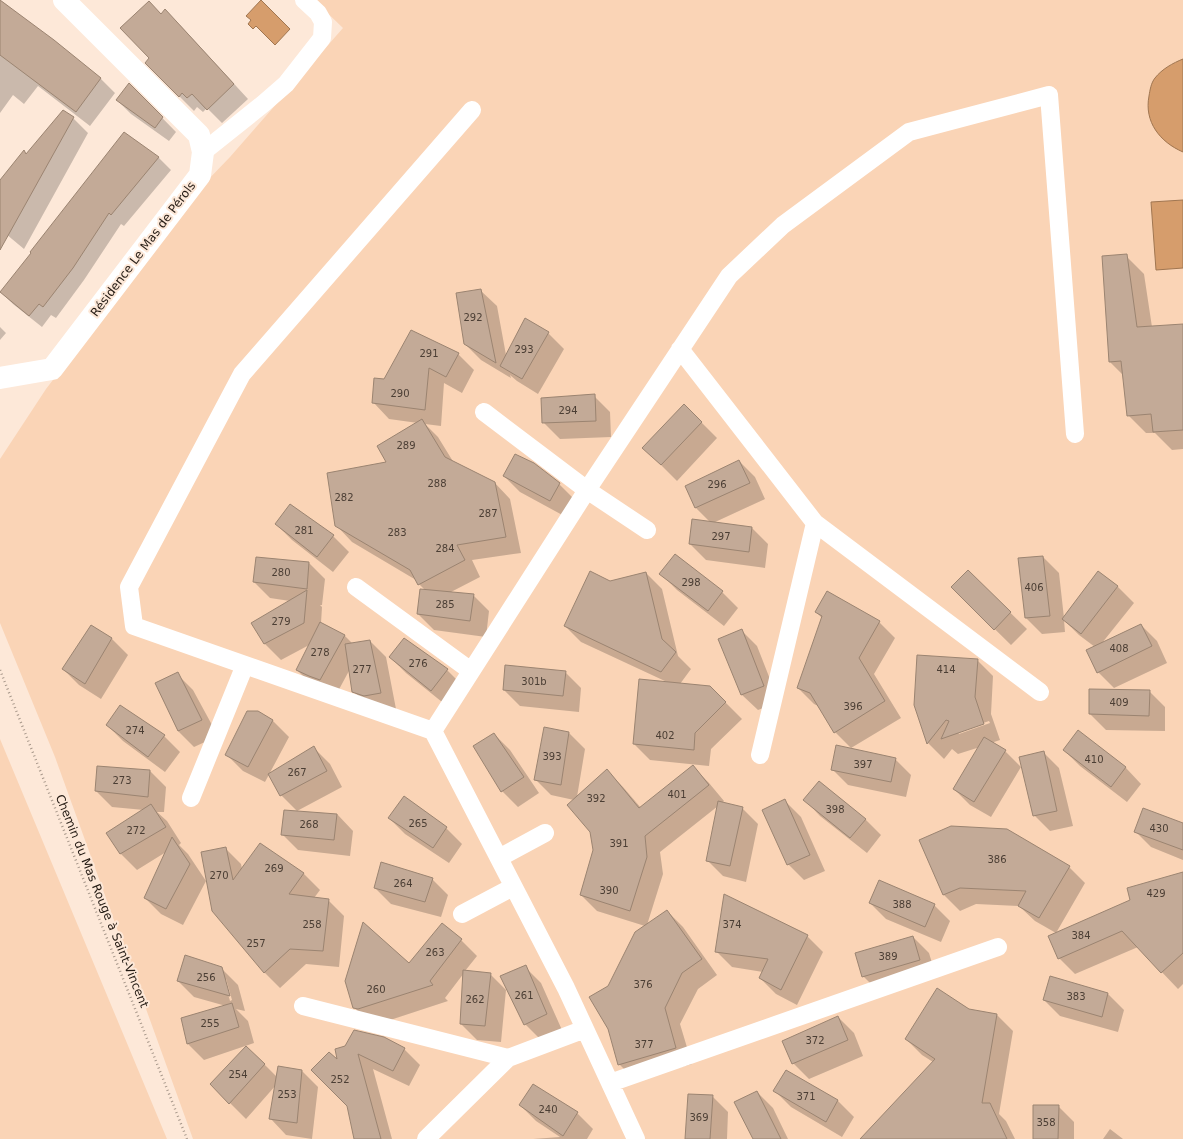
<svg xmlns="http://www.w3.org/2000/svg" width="1183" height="1139" viewBox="0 0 1183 1139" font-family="'DejaVu Sans',sans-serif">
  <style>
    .green { fill: #fad4b6 }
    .water { fill: #d69d6c; stroke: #a07651 }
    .shadow { fill: #0003; fill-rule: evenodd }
    .building { fill: #c3aa97; stroke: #9b8471 }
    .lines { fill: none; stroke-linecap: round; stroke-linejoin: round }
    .path { stroke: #a8988b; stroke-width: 2.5; stroke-dasharray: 1 3; stroke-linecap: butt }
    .lane { stroke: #fff; stroke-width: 18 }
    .street { stroke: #fff; stroke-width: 22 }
    .labels { text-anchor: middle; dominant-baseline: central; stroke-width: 4; stroke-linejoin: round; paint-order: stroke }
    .number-label { font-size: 10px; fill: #4b3e34 }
    .street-label { font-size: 12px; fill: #231a13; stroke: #fde8d8 }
  </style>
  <rect width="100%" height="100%" fill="#fde8d8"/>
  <path class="green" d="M314,0H1183V1139H193L55,757L0,623V459L46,389L203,185L230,157L343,28Z
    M0,739L167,1139H0Z"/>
  <path class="water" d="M261,0L290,29L275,45L256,26L253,29L248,24L251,20L246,16Z
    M1183,59V152C1160,142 1144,122 1149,96C1150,90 1151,83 1155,78C1162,69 1173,63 1183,59Z
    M1183,200V268L1156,270L1151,202Z"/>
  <path class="shadow" d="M0,0L54,41L101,79L115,93L90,126L38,86L24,104L13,95L0,113Z
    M180,25L248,99L222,123L207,108L203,112L197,107L194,111L146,63Z
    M129,84L176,132L169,141L131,114L117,100Z
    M73,118L88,133L24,249L0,229V183L24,152L27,155Z
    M124,134L159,158L171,170L124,226L121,224L84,280L56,318L51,315L42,327L13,304L1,292Z
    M1126,256L1144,274L1152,327L1183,325V449L1172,450L1155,433H1146L1128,415L1124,376L1110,362Z
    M480,290L497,306L506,355L548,333L564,349L538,394L517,381L510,375L511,378L481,360L465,344Z
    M0,327L6,333L0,340Z
    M458,354L474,370L462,393L444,383L441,426L425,424L438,437L454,463L494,482L510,499L521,553L472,560L480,577L449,593L473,595L489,611L486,637L434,630L418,614L425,590L419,584L416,580L352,542L336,525L387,463L418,423L389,419L373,402L385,380Z
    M594,396L610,412L611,437L560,439L543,422Z
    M684,405L717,438L677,481L644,448Z
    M739,461L755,477L765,499L713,523L752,528L768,544L765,568L706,560L690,544L711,523L696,508L686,486Z
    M504,476L559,484L575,500L566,517L520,492Z
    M291,505L333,536L349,552L333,572L292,540L276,524Z
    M1043,557L1059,573L1064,618L1098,572L1118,587L1134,603L1102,643L1141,625L1157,641L1167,663L1114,688L1098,672L1095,647L1079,635L1064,620L1065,632L1042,634L1026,618L1019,559Z
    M309,563L325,579L322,605H320L322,607L321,623L344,635L353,644L370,641L386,657L396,709L370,707L353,691L350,669L336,695L313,686L297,670L311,644L281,660L265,644L252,623L290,601L270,598L254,582Z
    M968,571L1027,629L1011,645L952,587Z
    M646,573L662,589L678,656L691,669L680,684L710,687L742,719L711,749L709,766L650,760L634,744L667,682L581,642L565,626L610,582Z
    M661,574L722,592L738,608L724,626L677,590Z
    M816,612L879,622L895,638L874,674L901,718L851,748L835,732L818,706L814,704L798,688L822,618Z
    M741,630L757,646L779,702L758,710L741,694Z
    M112,639L128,655L101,699L79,685L63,669Z
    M390,657L447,670L463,686L447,706L406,673Z
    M977,660L993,676L991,714L1000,740L991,743L1005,751L1021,767L991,817L970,805L954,789L980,747L958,754L952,749L944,759L928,743L915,705ZM989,721L990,723L959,734L958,732Z
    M565,672L581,688L579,712L520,706L504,690Z
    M177,674L193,690L218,736L194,747L178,731L156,684Z
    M1149,691L1165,707V731L1106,730L1090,714Z
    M257,712L273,721L289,737L265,782L243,771L227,755Z
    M107,725L164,736L180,752L165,772L123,741Z
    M1078,732L1126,768L1141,784L1127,802L1080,766L1064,750Z
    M569,733L585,749L577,797L607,771L623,787L641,808L693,767L709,783L724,801L722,803L742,808L758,824L746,882L723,876L707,860L718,806L660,852L663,874L647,925L667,911L683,927L717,975L698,989L680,1024L692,1064L635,1080L619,1064L609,986L645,926L597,911L581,895L594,850L591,832L574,800L551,795L535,779Z
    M494,734L510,750L539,793L518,807L502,791Z
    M314,748L330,764L342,787L297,811L281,795Z
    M1043,752L1059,768L1073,826L1050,831L1034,815Z
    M895,759L911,775L906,797L848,785L832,769Z
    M150,771L166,787L164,812H157L167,821L181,843L179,845L188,854L206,881L183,925L161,914L145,898L166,852L137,870L121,854L108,834L144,810L112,807L96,791Z
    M404,797L446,828L462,844L449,863L405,834L389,818Z
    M805,800L865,819L881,835L867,853L820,816Z
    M785,801L801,817L825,871L804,880L788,864Z
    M337,814L353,831L350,856L298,850L282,834Z
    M1183,824V860L1151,847L1135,831Z
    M920,840L1069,867L1085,883L1056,933L1035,921L1019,906L976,904L960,911L944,895Z
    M260,845L304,874L320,890L314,898L328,900L344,916L339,967L306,964L280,988L264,972L213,910L225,848L241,864L242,869Z
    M1183,873V984L1178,989L1138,947L1075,974L1059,958L1132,901Z
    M432,879L448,895L441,917L391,904L375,888Z
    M725,895L807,936L823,952L797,1005L776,994L760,978L763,972L732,967L716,951Z
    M870,903L934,905L950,921L941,942L886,919Z
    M913,937L929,953L936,976L879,992L863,976Z
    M461,940L477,956L465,971L490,974L506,990L501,1042L477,1040L461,1024L464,973L445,998L448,1001L375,1025L370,1024L354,1007L409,964Z
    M525,967L541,983L562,1030L541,1040L525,1024Z
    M221,968L238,985L245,1011L236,1009L248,1021L254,1043L204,1060L188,1044L182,1018L226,1006L194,997L178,981ZM224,979H226L232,1000L230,1001Z
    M1108,994L1124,1010L1118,1032L1060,1016L1044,1000Z
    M997,1015L1013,1031L999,1114L1006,1121L1015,1139H889L933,1062L922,1055L906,1039Z
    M838,1017L854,1033L863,1056L809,1079L793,1063Z
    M404,1049L420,1065L409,1086L373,1069L392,1139H355L336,1050Z
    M264,1064L277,1077L279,1067L302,1071L318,1087L312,1139L286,1135L270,1118L276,1085L246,1119L211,1084Z
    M786,1071L838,1101L854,1117L842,1137L791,1107L775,1091Z
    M757,1092L773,1108L788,1139H754Z
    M712,1096L728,1112L727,1139H686Z
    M520,1105L577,1113L593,1129L587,1139H533L560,1137L536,1121Z
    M1058,1106L1074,1122V1139H1034Z
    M1110,1129L1123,1139H1103Z"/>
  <path class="building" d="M0,0L54,40L101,78L76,112L0,55Z
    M149,1L161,14L165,9L234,84L207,110L192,94L187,98L182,93L179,97L145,63L149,58L120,28Z
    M129,83L163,117L155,128L116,100Z
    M63,110L74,117L0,250V180L24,150L26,154Z
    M124,132L159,157L111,215L109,213L73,268L43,307L39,304L29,316L0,292L31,253L30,252Z
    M1127,254L1137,327L1183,324V430L1153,432L1151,414L1127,416L1121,361L1109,362L1102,256Z
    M481,289L496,363L464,344L456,293Z
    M525,318L549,332L522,379L500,366Z
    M411,330L459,353L446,377L429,368L425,410L372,403L374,378L384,379Z
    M595,394L596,421L542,423L541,398Z
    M684,404L702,422L661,465L642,448Z
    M422,419L445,457L495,482L506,537L457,545L465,560L418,585L410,570L335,526L327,473L386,462L377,446Z
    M515,454L534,463L560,483L550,501L503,476Z
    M739,460L750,483L695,508L685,486Z
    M290,504L334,535L317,557L275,524Z
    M692,519L752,527L749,552L689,544Z
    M675,554L723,591L708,611L659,574Z
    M1043,556L1050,616L1025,618L1018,558Z
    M256,557L309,562L307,589L253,582Z
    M968,570L1011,612L994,630L951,587Z
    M590,571L610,581L646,572L662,639L676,652L661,672L564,626Z
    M1098,571L1118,586L1081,634L1062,619Z
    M420,589L474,594L470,621L417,614Z
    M307,590L304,623L264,644L251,623Z
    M827,591L880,621L859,658L885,701L834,733L810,693L797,688L822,616L815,612Z
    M320,622L345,635L320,680L309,676L296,670Z
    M1141,624L1152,646L1097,673L1086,650Z
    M91,625L112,638L85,684L62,669Z
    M742,629L764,686L741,695L718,639Z
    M404,638L448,669L431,691L389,657Z
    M370,640L381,693L364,696L352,692L345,644Z
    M917,655L978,659L975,697L984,724L941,739L949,721L946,720L927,744L914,705Z
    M505,665L566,671L563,696L503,690Z
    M178,672L202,720L178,731L155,683Z
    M639,679L710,686L726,702L695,733L694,750L633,744Z
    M1089,689L1150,690L1149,716L1089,714Z
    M120,705L165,735L148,757L106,725Z
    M247,711H258L273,720L248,767L225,755Z
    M544,727L569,732L561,785L534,780Z
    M1078,730L1126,767L1111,787L1063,750Z
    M494,733L524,777L501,792L473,746Z
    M984,737L1006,750L974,802L953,789Z
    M836,745L896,758L891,782L831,770Z
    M314,746L327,771L280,796L268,774Z
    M1044,751L1057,811L1033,816L1019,757Z
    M693,765L709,785L645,836L647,857L630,911L580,895L593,850L590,832L567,805L607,769L639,808Z
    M97,766L150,770L148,797L95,791Z
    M819,781L866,819L850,838L803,800Z
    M404,796L447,827L433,848L388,818Z
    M785,799L810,855L787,865L762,810Z
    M718,801L743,807L730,866L706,861Z
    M151,804L166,827L120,854L106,833Z
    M1143,808L1183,823V850L1134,832Z
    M284,810L337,814L334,840L281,835Z
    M951,826L1007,829L1070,866L1039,918L1018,906L1026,891L960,888L943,895L919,840Z
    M172,837L190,864L166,909L144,898Z
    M260,843L304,873L289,894L329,899L323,951L290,949L264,973L212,911L201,852L226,847L233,880Z
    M381,862L433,878L425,902L374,888Z
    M1183,872V953L1161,973L1122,931L1058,959L1048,936L1130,900L1127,888Z
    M879,880L935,904L925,927L869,903Z
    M724,894L808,935L781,990L759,978L768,959L715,952Z
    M667,910L702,959L682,973L665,1008L676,1048L618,1065L608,1029L589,997L608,986L635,932Z
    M363,922L409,963L442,923L462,939L430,981L433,985L358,1009L353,1008L345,981Z
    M913,936L920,960L862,977L855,953Z
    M185,955L222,967L230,996L177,981Z
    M526,965L547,1014L524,1025L500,976Z
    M463,970L491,973L485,1026L460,1024Z
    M1050,976L1108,993L1102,1017L1043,1000Z
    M937,988L969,1009L997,1014L982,1103H990L1007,1139H860L935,1059L905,1039Z
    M232,1003L239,1027L187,1044L181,1018Z
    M838,1016L848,1040L792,1064L782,1041Z
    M354,1030L384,1037L405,1048L393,1071L358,1054L381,1139H354L347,1106L311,1070L329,1052L337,1059L335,1049L345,1046Z
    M246,1046L265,1064L229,1104L210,1084Z
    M278,1066L302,1070L297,1123L269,1119Z
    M786,1070L838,1100L826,1122L773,1091Z
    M533,1084L578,1112L563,1136L519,1105Z
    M757,1091L781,1139H753L734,1102Z
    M688,1094L713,1095L710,1139H685Z
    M1033,1105H1059L1058,1139H1033Z"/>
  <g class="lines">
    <path class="path" d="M0,670L187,1139"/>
    <path class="lane" d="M203,152L263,104L286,84L322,38L323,22L318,13L304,0
      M680,349L815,523L760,755
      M484,412L587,490L647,530
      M815,523L1040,692
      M356,587L471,671
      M433,731L134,626L129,587L242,374L472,110
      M191,798L245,665
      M499,858L545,833
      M462,914L513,887
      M303,1006L508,1058L585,1029
      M610,1083L998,947
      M426,1139L508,1058
      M636,1139L566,988L433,731L587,490L729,276L783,225L909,132L1049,95L1075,434"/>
    <path class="street" d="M0,378L52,369L200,175L203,152L199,135L64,0"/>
  </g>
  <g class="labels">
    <g class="number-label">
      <text x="473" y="317">292</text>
      <text x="524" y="349">293</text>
      <text x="429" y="353">291</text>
      <text x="400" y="393">290</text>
      <text x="568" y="410">294</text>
      <text x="406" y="445">289</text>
      <text x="437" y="483">288</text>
      <text x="717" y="484">296</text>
      <text x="344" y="497">282</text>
      <text x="488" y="513">287</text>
      <text x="304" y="530">281</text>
      <text x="397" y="532">283</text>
      <text x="721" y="536">297</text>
      <text x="445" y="548">284</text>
      <text x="281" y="572">280</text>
      <text x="691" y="582">298</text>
      <text x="1034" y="587">406</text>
      <text x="445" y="604">285</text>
      <text x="281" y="621">279</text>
      <text x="1119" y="648">408</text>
      <text x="320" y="652">278</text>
      <text x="418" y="663">276</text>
      <text x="362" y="669">277</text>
      <text x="946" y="669">414</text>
      <text x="534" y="681">301b</text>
      <text x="1119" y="702">409</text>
      <text x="853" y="706">396</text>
      <text x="135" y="730">274</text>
      <text x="665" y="735">402</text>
      <text x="552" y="756">393</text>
      <text x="1094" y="759">410</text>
      <text x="863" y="764">397</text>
      <text x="297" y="772">267</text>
      <text x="122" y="780">273</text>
      <text x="677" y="794">401</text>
      <text x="596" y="798">392</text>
      <text x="835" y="809">398</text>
      <text x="418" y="823">265</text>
      <text x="309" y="824">268</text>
      <text x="1159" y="828">430</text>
      <text x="136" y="830">272</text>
      <text x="619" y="843">391</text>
      <text x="997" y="859">386</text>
      <text x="274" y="868">269</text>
      <text x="219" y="875">270</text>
      <text x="403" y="883">264</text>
      <text x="609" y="890">390</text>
      <text x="1156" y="893">429</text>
      <text x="902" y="904">388</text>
      <text x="312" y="924">258</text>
      <text x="732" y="924">374</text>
      <text x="1081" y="935">384</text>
      <text x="256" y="943">257</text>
      <text x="435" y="952">263</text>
      <text x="888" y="956">389</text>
      <text x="206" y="977">256</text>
      <text x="643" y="984">376</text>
      <text x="376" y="989">260</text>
      <text x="524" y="995">261</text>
      <text x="1076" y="996">383</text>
      <text x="475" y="999">262</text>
      <text x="210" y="1023">255</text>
      <text x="815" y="1040">372</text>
      <text x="644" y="1044">377</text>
      <text x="238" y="1074">254</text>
      <text x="340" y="1079">252</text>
      <text x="287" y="1094">253</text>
      <text x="806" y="1096">371</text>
      <text x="548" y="1109">240</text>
      <text x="699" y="1117">369</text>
      <text x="1046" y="1122">358</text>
    </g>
    <g class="street-label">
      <text transform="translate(143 249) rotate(-53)">Résidence Le Mas de Pérols</text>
      <text transform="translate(102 901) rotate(68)">Chemin du Mas Rouge à Saint-Vincent</text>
    </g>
  </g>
</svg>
